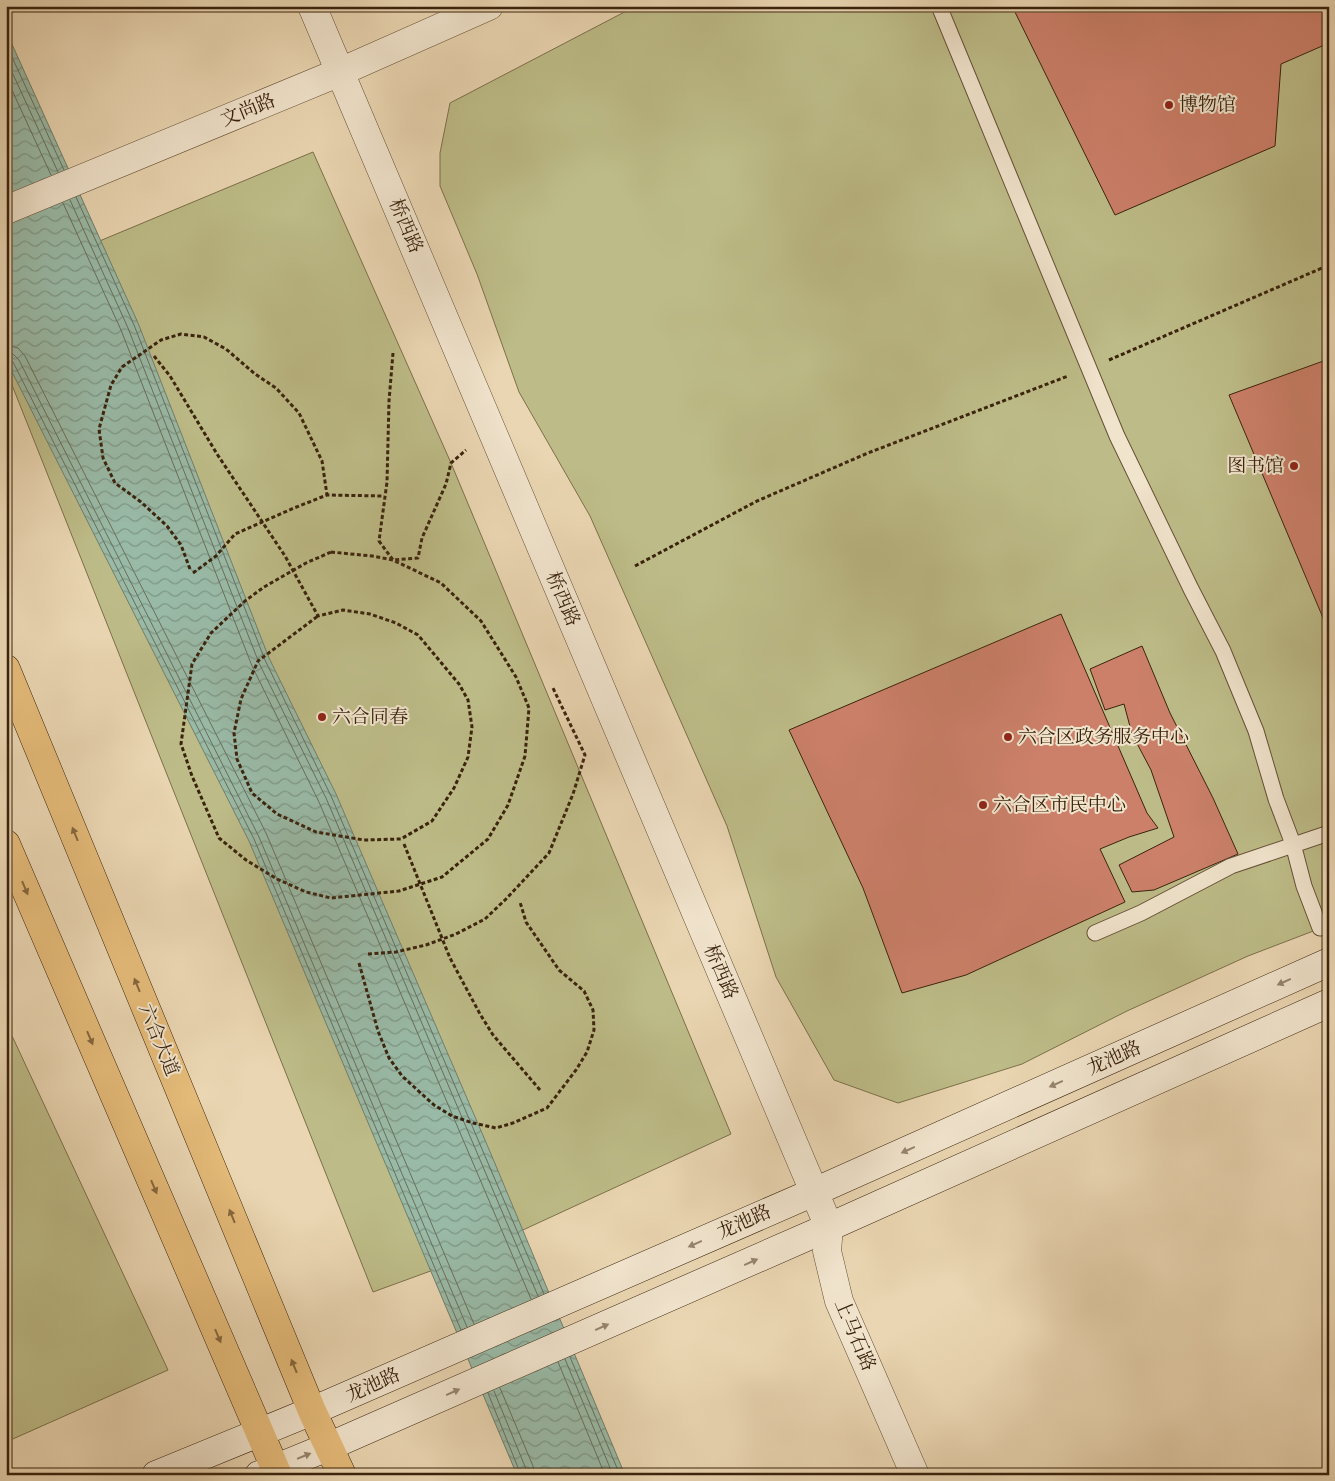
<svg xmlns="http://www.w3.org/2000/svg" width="1335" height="1481" viewBox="0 0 1335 1481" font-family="'IM FELL French Canon','Noto Serif SC',serif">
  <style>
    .park { fill: #bdbc88; stroke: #7c704a }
    .water { fill: url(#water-waves); stroke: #737e69 }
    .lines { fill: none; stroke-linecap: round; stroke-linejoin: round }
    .shore { stroke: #6a6e5a; stroke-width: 1 }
    .building { fill: #cc806a; stroke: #3a230d }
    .service-casing { stroke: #665036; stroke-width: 17 }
    .tertiary-casing { stroke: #665036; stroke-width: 29 }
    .secondary-casing { stroke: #3a230d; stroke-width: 29 }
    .trunk-casing { stroke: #3a230d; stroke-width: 29 }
    .path { stroke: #3a230d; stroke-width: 3; stroke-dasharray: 4 2.5; stroke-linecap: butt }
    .service { stroke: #f1e4cd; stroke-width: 15 }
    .tertiary { stroke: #f1e4cd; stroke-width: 28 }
    .secondary { stroke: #f1e4cd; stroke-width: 28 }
    .trunk { stroke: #e5bb79; stroke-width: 28 }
    .oneway { fill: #87673e }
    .oneway2 { fill: #96846d }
    .poi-dot { fill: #8f2418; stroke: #f1e4cd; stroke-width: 2 }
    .labels { text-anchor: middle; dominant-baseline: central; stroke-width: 4; stroke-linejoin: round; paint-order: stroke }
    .poi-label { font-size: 19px; fill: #3a230d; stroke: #f1e4cd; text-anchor: start }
    .street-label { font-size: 19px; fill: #3a230d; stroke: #f1e4cd }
  </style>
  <defs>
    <pattern id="water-waves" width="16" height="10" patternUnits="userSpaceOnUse" patternTransform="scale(1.25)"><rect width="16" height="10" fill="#99baa7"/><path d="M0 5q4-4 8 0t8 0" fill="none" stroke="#7e9786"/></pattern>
  </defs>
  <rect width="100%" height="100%" fill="#ead6b2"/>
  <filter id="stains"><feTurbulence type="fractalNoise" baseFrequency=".004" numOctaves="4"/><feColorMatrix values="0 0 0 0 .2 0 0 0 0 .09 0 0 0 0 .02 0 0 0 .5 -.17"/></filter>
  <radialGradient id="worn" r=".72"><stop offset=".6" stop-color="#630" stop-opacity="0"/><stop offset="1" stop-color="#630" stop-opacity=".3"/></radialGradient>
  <path class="park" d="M636,6H1329V925L1248,956L1127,1011L1022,1064L898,1103L834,1080L776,977L727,826L590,516L519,392L477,274L440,186V153L450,103Z
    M313,152L451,463L731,1134L447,1265L373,1292L6,370V280Z
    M6,1023L168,1370L6,1442Z"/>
  <path class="water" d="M6,31L138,323L269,658L336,794L491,1154L625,1475H517L249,841L6,360Z"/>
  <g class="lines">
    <path class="shore" d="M6,44L64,170
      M6,59L58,172
      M6,77L51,175
      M76,197L134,325L265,660L331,796L544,1294
      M70,200L128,328L259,663L326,798L538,1296
      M63,203L121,330L252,666L319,802L531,1299
      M6,345L18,348L25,356L266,833L474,1324
      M6,353L13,354L19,360L259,837L467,1327
      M6,359L10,360L13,362L254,839L461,1330
      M570,1357L620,1475
      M565,1359L613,1475
      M558,1362L605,1475
      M500,1388L533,1466L535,1475
      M494,1391L526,1469L527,1475
      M488,1393L521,1475"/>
  </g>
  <path class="building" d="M1012,6H1329V43L1281,64L1275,146L1115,215Z
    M1329,359V632L1229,395Z
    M1061,614L1147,813L1158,828L1129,837L1100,849L1125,902L966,975L902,993L863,888L789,730Z
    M1142,646L1170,713L1213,798L1238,854L1154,890L1132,892L1119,865L1174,837L1151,770L1132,734L1124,704L1105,710L1090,669Z"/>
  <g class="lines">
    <defs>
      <path id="service" d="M939,6L1117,436L1191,589L1223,651L1256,731L1276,799L1293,844L1304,886L1320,928
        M1095,933L1141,913L1231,866L1329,833"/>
      <path id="tertiary" d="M312,6L829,1227L827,1251L839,1301L915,1475
        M6,210L340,72L489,6"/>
      <path id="secondary" d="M156,1475L312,1411L814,1192L1329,962
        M259,1475L330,1446L829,1227L1329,1003"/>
      <path id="trunk" d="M6,669L312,1411L342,1475
        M6,844L278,1475"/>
    </defs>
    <use href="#service" class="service-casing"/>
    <use href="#tertiary" class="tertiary-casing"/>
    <use href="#secondary" class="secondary-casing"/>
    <use href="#trunk" class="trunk-casing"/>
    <path class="path" d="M393,353L389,401L387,482L379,541L393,560L418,558L422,538L446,484L451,463L466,450
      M154,356L170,376L217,454L285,556L318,616L343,610L370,614L396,623L418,635L459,684L468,700L472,727L468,757L454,788L432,821L401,839L364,840L316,832L277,814L252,793L237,759L234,733L241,699L258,661L318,616
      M1109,360L1329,265
      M331,552L372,556L393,560L441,583L481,621L516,677L529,708L525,756L508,805L488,839L442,877L399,891L331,898L306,892L277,879L246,860L219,838L192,776L181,744L192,664L211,633L245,601L264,587L306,563Z
      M635,566L757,501L868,453L1068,376
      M190,569L181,545L167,526L141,502L115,483L103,458L99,429L111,385L122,367L161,340L181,334L204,337L226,349L255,374L276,388L299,413L322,461L327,495
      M193,573L216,556L235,534L294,508L327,495L384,496
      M404,844L450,958L480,1014L493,1035L540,1090
      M368,954L396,952L426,945L456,934L485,919L506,899L549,853L573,794L585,755L552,686
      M359,963L378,1031L389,1058L402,1076L434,1105L452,1116L473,1123L496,1128L513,1123L547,1108L576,1070L587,1052L594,1030L593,1010L584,991L559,970L526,922L520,902"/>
    <use href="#service" class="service"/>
    <use href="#tertiary" class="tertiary"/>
    <use href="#secondary" class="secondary"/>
    <use href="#trunk" class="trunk"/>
  </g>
  <defs><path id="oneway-solid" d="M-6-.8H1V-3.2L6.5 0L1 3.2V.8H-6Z" transform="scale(1.25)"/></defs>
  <g class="oneway">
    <use href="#oneway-solid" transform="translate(75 834) rotate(-112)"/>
    <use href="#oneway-solid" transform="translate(25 888) rotate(67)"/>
    <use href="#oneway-solid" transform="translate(137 985) rotate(-112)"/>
    <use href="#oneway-solid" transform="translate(90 1038) rotate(67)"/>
    <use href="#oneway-solid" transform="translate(154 1187) rotate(67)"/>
    <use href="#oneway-solid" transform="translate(232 1216) rotate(-112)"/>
    <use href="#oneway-solid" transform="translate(218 1336) rotate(67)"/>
    <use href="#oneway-solid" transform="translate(294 1366) rotate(-112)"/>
  </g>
  <g class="oneway2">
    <use href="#oneway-solid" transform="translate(1284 982) rotate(156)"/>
    <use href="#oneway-solid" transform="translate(1056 1084) rotate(156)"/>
    <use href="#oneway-solid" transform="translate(908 1150) rotate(156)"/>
    <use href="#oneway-solid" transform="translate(695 1244) rotate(156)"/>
    <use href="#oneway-solid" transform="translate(751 1262) rotate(-24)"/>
    <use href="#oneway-solid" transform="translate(602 1327) rotate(-24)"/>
    <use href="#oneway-solid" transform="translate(453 1392) rotate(-24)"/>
    <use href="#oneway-solid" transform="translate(304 1456) rotate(-22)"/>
  </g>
  <g class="poi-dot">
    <circle cx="1169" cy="105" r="5"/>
    <circle cx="1294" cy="466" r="5"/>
    <circle cx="322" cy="717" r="5"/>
    <circle cx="1008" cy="737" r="5"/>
    <circle cx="983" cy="805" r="5"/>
  </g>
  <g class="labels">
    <g class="poi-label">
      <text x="1179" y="105">博物馆</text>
      <text x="1284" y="466" text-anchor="end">图书馆</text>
      <text x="332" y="717">六合同春</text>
      <text x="1018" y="737">六合区政务服务中心</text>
      <text x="993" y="805">六合区市民中心</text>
    </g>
    <g class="street-label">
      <text transform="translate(248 110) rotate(-22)">文尚路</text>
      <text transform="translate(406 226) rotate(67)">桥西路</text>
      <text transform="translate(563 599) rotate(67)">桥西路</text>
      <text transform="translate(721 972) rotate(67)">桥西路</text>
      <text transform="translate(159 1040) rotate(68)">六合大道</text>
      <text transform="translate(1114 1058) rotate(-24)">龙池路</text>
      <text transform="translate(744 1222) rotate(-24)">龙池路</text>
      <text transform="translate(855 1335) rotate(67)">上马石路</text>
      <text transform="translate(373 1385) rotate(-24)">龙池路</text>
    </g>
  </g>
  <rect width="1335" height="1481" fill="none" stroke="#ead6b2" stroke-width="25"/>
  <rect x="8" y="8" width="1320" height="1466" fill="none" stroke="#3a230d" stroke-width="2.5"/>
  <rect x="12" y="12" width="1310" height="1456" fill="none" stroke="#3a230d"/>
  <rect width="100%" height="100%" filter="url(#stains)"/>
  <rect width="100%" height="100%" fill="url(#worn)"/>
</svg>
